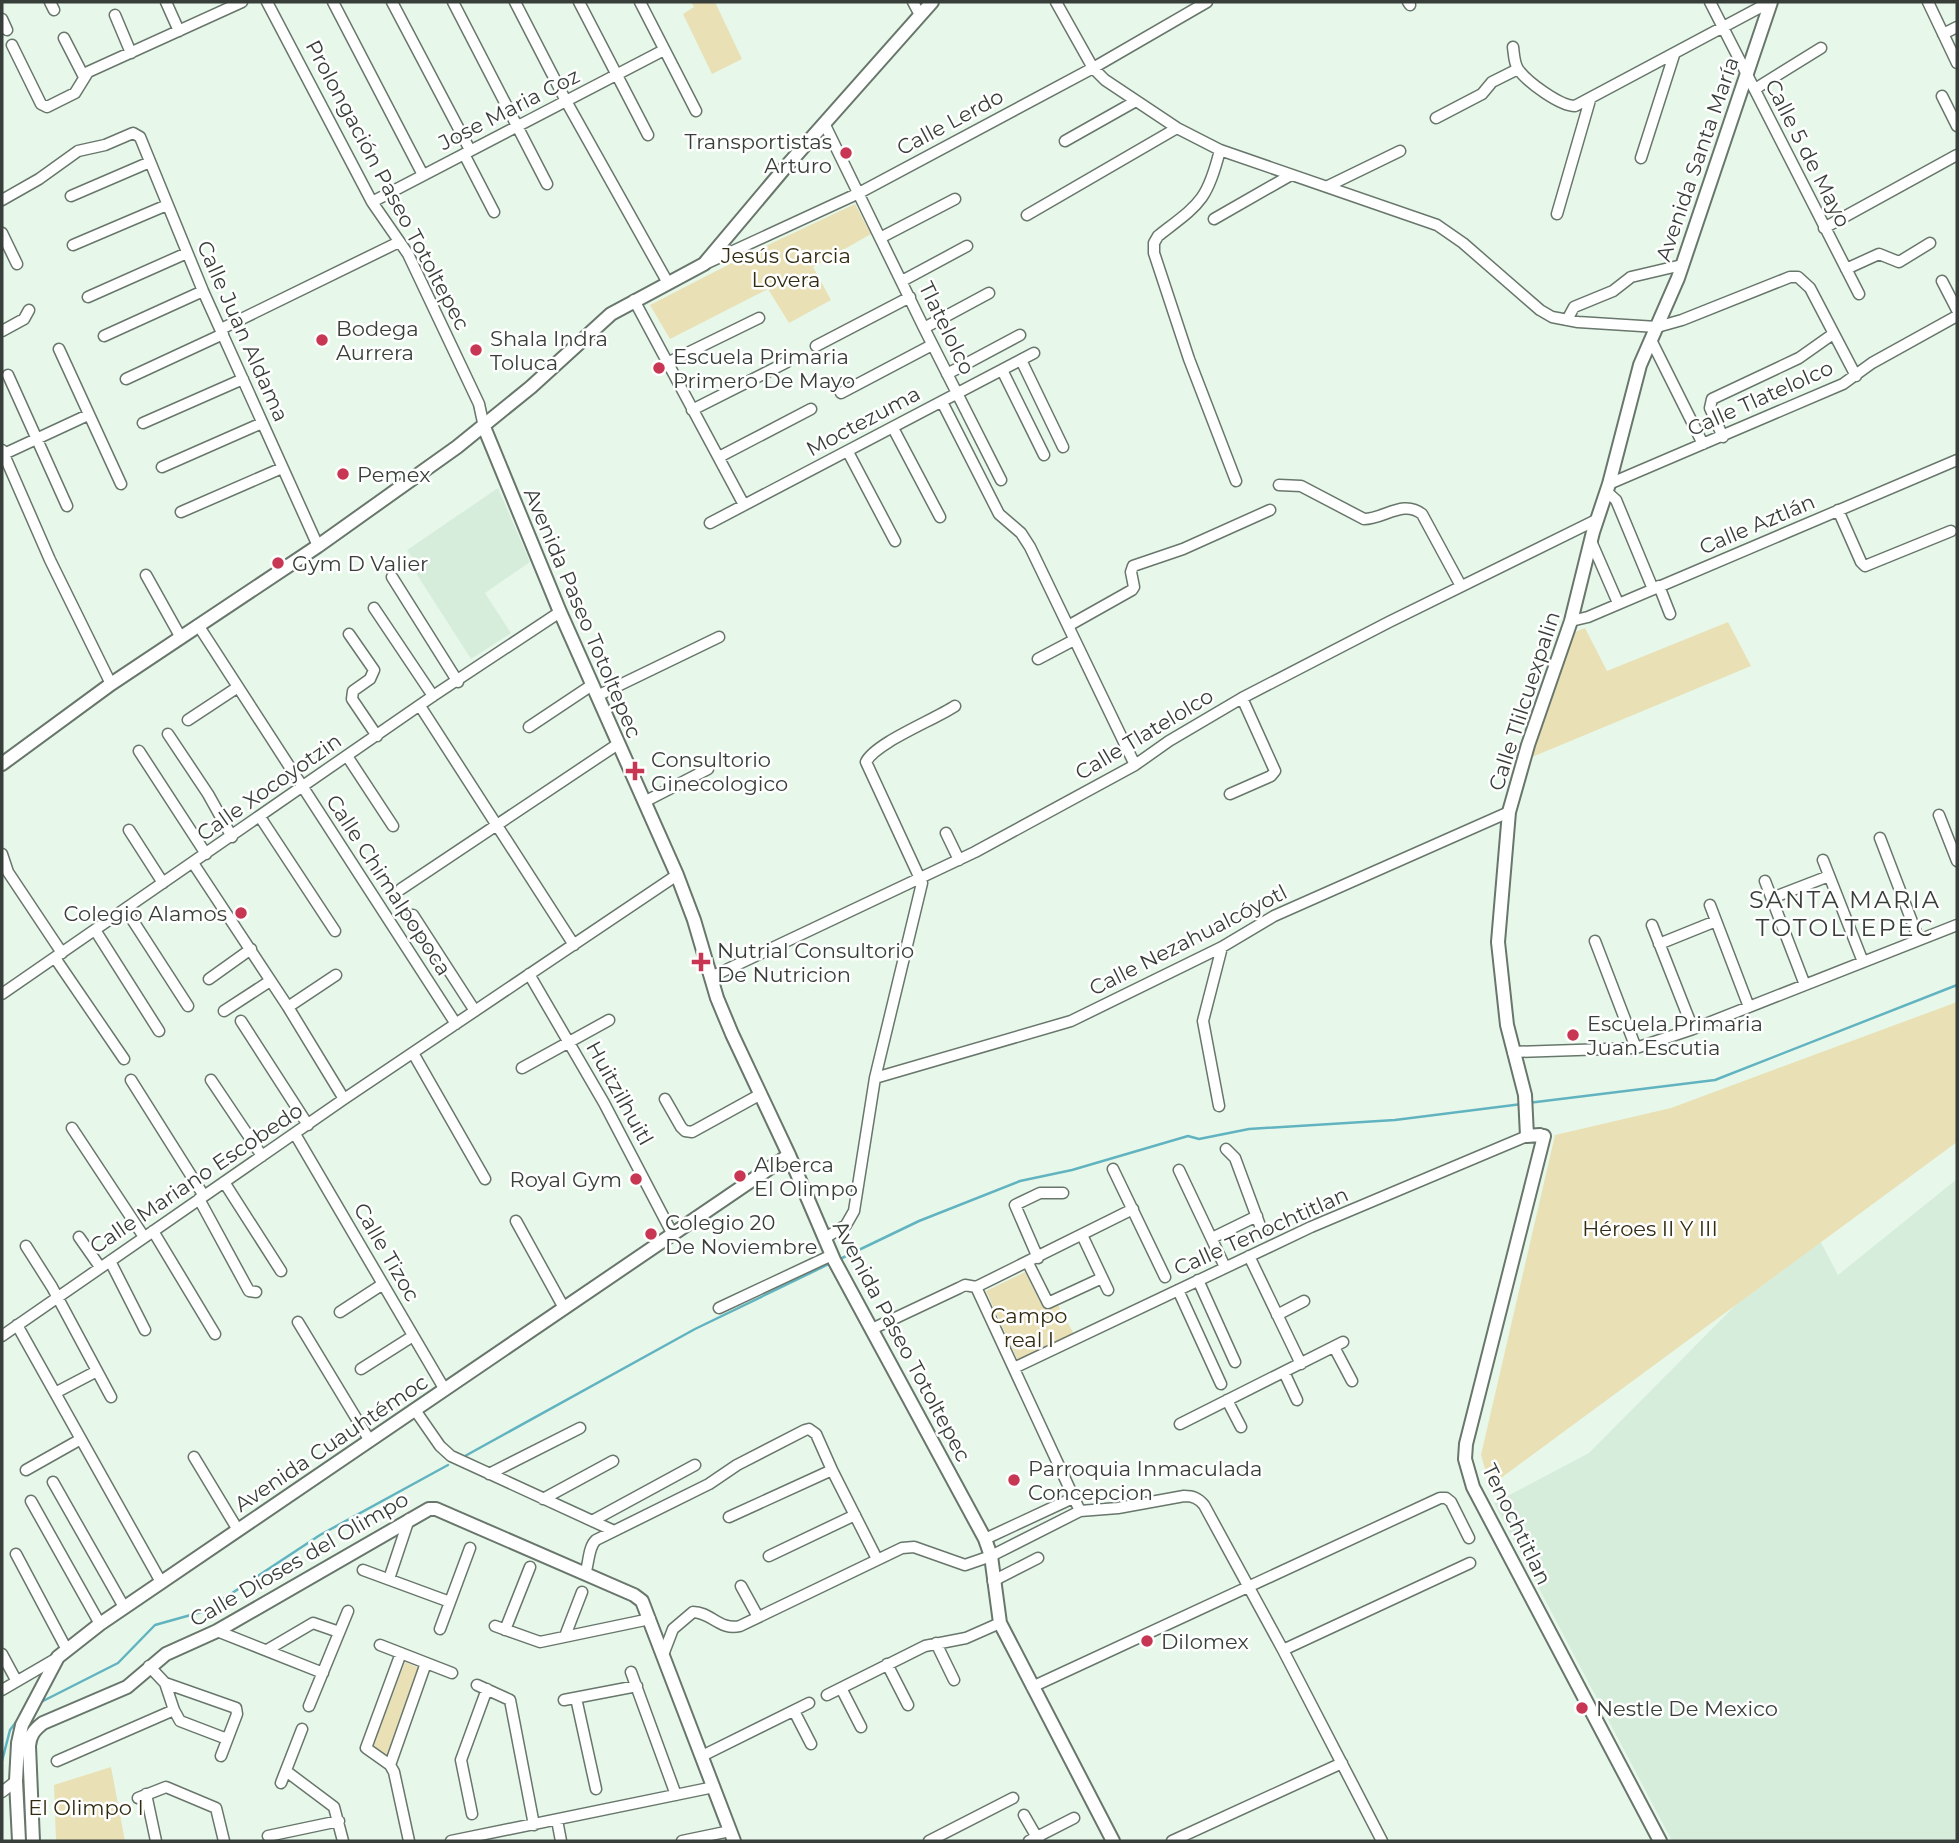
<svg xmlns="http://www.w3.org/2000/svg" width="1959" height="1843" viewBox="0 0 1959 1843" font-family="Montserrat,sans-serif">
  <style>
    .built { fill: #d7eddc }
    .green { fill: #e9e0b5 }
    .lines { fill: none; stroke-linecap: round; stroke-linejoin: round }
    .stream { stroke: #62b3c0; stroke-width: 2.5 }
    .minor-casing { stroke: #68766b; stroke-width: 13 }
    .major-casing { stroke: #68766b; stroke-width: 16 }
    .minor { stroke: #fff; stroke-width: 10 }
    .major { stroke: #fff; stroke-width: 12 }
    .poi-dot { fill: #c73753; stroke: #fff; stroke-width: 2.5 }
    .labels { text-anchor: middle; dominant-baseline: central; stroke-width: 5; stroke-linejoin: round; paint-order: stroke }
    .street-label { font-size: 21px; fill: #383f3a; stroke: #fff }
    .poi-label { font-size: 21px; fill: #383f3a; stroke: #fff; text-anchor: start }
    .park-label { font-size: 21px; fill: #322c10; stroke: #fff }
    .quarter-label { font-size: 24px; letter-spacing: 2px; fill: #383f3a; stroke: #fff }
  </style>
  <rect width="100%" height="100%" fill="#e7f8eb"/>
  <path class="built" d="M498,488L530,562L485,593L511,633L471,659L412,567L417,564L407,550Z
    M1957,1179V1841H1672L1494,1503L1589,1453L1813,1227L1838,1275Z"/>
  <path class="green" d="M691,2H715L742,59L712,74L683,14L694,7Z
    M855,204L871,234L813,267L831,300L789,323L768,289L670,339L650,305L753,252Z
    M1728,622L1751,666L1532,757L1572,633L1585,628L1607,671Z
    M1957,1002V1142L1490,1486L1481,1455L1555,1135L1671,1108Z
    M1025,1272L1042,1306L1049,1308L1058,1305L1074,1334L1018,1361L986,1291Z
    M405,1662L419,1668L387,1758L372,1748Z
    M111,1767L125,1841H56L54,1785Z"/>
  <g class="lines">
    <path class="stream" d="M1528,1103L1715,1080L1957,985
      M840,1259L919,1221L1020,1181L1072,1170L1188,1136L1199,1139L1249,1129L1395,1120L1522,1104
      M465,1456L695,1329L831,1263
      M41,1702L118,1663L155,1625L205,1611L320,1535L448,1465
      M2,1761L10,1730L16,1722"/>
    <defs>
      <path id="minor" d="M50,2L54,10
        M166,2L179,31
        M267,2L372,202L408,254L479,404L484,427
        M333,2L423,175
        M392,2L470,150
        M453,2L547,184
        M515,2L566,101L668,283
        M579,2L648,135
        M640,2L696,111
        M913,2L920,15
        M1056,2L1093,68L1105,80L1177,128L1220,150L1437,225L1463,243L1540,310L1552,317L1578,322L1657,327L1682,320L1790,277H1798L1810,288L1856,376
        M1408,2L1410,5
        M1710,2L1859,294
        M1928,2L1957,63
        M115,15L131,53
        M2,19L7,30
        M1943,34L1957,27
        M64,38L84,77
        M12,45L41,104L47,107L75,93L88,72L242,2
        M1513,47C1514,54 1514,63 1518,69C1527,82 1560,106 1575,106L1770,2
        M1755,89L1821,48
        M1942,96L1957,126
        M1436,118L1482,94L1492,82L1518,69
        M824,123L924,328L1001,480
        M1065,141L1136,101
        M1220,150C1207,202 1199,204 1158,236L1154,243V253L1189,359L1236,481
        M464,154L494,212
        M1641,158L1674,55
        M1328,186L1400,151
        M71,196L150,162
        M2,200L39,179L78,151L105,145L133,133L140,137L203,291L318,546
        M372,202L664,50
        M1557,214L1590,100
        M1027,215L1177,128
        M1214,219L1291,175
        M1824,228L1957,155
        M2,233L17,264
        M880,238L955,199
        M73,245L167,205
        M705,264L859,193L1093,68L1207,2
        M1846,269L1879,254L1899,262L1930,243
        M902,281L967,246
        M1942,281L1957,310
        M88,297L187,253
        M634,300L744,505
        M1567,320L1574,307L1613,291L1631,277L1682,265
        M924,328L989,293
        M221,329L399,242
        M2,331L24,319L29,310
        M104,336L203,291
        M1651,340L1703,444
        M816,346L910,297
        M59,349L121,484
        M1021,360L1063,447
        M667,363L759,318
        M1002,370L1044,455
        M947,374L1020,335
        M8,375L67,506
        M126,379L223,334
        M841,393L932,345
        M942,402L999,514L1021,533L1030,547L1135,765
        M692,410L787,362
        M143,423L243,379
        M893,428L940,517
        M1723,437L1710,408L1712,399L1799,358L1833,334
        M2,450L50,560L111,684
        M848,452L895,541
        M4,454L88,415
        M719,457L811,409
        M162,467L262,423
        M1609,484L1843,384L1872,363L1957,316
        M1279,485L1301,486L1364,519C1384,519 1403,499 1422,514L1461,586
        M1607,492L1616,500L1653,589
        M1838,510L1861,562L1865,566L1951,531
        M181,512L282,468
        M710,523L1034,353
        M1591,541L1618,603
        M146,575L180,636
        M392,577L458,682
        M1659,586L1670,614
        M374,608L433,696
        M1571,621L1588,617L1957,460
        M198,625L456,1024
        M1068,626L1132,590L1134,587L1131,572L1133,566L1183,549L1270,510
        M349,634L374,670L370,679L353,691L352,699L377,736
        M1038,659L1074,640
        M597,696L719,637
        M420,706L574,945
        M188,720L238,687
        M529,727L592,685
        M168,734L208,794L232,837
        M139,751L206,854
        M347,756L393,826
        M1230,794L1271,776L1275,771L1242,698
        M644,802L708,769
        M1939,815L1957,861
        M260,817L335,931
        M129,830L163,883
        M946,833L959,860
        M1880,838L1919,940
        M2,854L8,872L62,953
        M1823,860L1863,962
        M193,863L288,1007L344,1099
        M1765,881L1805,985
        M401,889L618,744
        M1772,898L1829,876
        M1710,905L1749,1007
        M126,910L188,1006
        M413,915L475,1011
        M1652,925L1693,1029
        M95,930L159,1031
        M1595,941L1636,1048
        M1659,944L1716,921
        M55,958L124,1059
        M529,974L604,1103L672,1233
        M711,977L975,852L1135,765L1169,741L1242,698L1389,622L1596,520
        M209,979L251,949
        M2,994L433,696L560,612
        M288,1007L336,975
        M224,1011L270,981
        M241,1021L308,1125
        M1513,1052L1636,1048L1693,1029L1957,925
        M413,1053L485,1179
        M522,1068L609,1020
        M875,1078L1071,1021L1222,947L1274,916L1509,812
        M131,1080L204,1196
        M211,1080L262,1156
        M665,1099L681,1127L685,1131L692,1132L761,1094
        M1219,1106L1203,1021L1222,947
        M72,1128L144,1237
        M295,1134L445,1390
        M1226,1149L1235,1158L1262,1231
        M1113,1169L1165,1277
        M1179,1170L1225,1267
        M224,1182L281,1271
        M199,1199L249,1291L256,1292
        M516,1221L564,1308
        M153,1231L215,1334
        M1082,1235L1108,1290
        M79,1237L100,1267
        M825,1238L846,1225L854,1211L875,1078L922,883L866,762C875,743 934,720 955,706
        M1212,1238L1257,1216
        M26,1246L52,1287L111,1397
        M1249,1256L1301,1364
        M1038,1258L1015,1205L1040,1193H1063
        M110,1261L145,1330
        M1028,1263L1048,1303L1102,1278
        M1198,1280L1235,1362
        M976,1287L1080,1511
        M976,1287L1133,1209
        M1178,1290L1221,1384
        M719,1308L832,1255
        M340,1312L383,1284
        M1277,1315L1304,1301
        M298,1322L370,1441
        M17,1325L161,1582
        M872,1329L959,1288L965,1285L976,1287
        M2,1336L344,1099L677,875
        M1334,1347L1352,1381
        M1014,1368L1311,1227L1527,1136
        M361,1369L413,1336
        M1284,1372L1297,1400
        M55,1393L97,1371
        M1227,1400L1241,1427
        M415,1410L440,1446L451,1456L612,1530
        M1180,1424L1343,1342
        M194,1457L238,1530
        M26,1470L81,1439
        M489,1474L580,1428
        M53,1482L124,1607
        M543,1499L613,1461
        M31,1501L100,1624
        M729,1517L832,1470L877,1559
        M592,1521L695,1465
        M985,1539L1073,1498
        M16,1554L67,1650
        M769,1556L855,1515
        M363,1570L450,1602
        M585,1574C589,1564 588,1547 596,1540L709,1484L737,1465L805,1430L809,1429L816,1434L832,1470
        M389,1579L409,1519
        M993,1581L1038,1558
        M741,1586L758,1617
        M495,1626L540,1642L650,1619
        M440,1629L470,1548
        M505,1630L530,1567
        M217,1631L323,1673
        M565,1636L582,1592
        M936,1643L954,1680
        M380,1645L452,1673
        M267,1650L313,1623L339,1632
        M1283,1650L1470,1563
        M401,1653L366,1748L390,1765L394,1772L409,1841
        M2,1654L16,1680
        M663,1655L673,1629L693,1612C711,1612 720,1631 740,1626L902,1548L914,1547L965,1565L991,1556L1080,1511L1118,1508L1184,1496C1193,1496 1198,1498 1204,1505L1283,1650L1382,1841
        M887,1664L908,1705
        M149,1666L165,1683L174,1710L180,1721L227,1739
        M631,1672L676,1795
        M165,1683L236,1708L237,1714L221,1756
        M477,1685L510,1700L534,1825
        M1032,1687L1440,1498H1446L1451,1502L1469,1538
        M841,1688L861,1727
        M2,1690L57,1658
        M827,1695L925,1646L966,1638L1000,1623
        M576,1698L596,1789
        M564,1700L637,1686
        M309,1706L348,1611
        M794,1711L811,1744
        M702,1756L809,1703
        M57,1761L174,1710
        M390,1765L426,1663
        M286,1771L334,1807L343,1841
        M281,1783L302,1729
        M2,1792L16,1781
        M146,1794L156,1841
        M138,1798L166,1787L216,1808L224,1841
        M472,1814L461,1760L487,1689
        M1024,1815L1039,1841
        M557,1820L561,1841
        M268,1836L339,1821
        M451,1841L714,1787
        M682,1841L730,1831
        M929,1841L1013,1798
        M1029,1841L1074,1818
        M1172,1841L1342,1763"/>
      <path id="major" d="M484,427L560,612L677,875L694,920L717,998L732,1034L789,1155L834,1260L985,1539L991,1556L1000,1623L1113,1841
        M2,764L111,684L318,546L457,447L531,387L611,314L704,264L783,170L932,2
        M1540,1135L1527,1136L1525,1095L1507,1025L1498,942L1509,812L1528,745L1571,621L1593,532L1609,484L1640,365L1678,278L1771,2
        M1544,1136L1466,1444L1465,1459L1473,1487L1660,1841
        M19,1841L16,1781L18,1743L22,1725L58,1657L100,1624L789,1155
        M33,1841L29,1746C30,1735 34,1730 43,1723L127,1687L166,1654L217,1631L429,1509H436L634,1595L642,1601L734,1841"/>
    </defs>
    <use href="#minor" class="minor-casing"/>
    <use href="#major" class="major-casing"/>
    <use href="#minor" class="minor"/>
    <use href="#major" class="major"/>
  </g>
  <g class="poi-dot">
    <circle cx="846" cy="153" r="7"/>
    <circle cx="322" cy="340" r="7"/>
    <circle cx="476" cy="350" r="7"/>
    <circle cx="659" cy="368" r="7"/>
    <circle cx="343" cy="474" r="7"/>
    <circle cx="278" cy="563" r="7"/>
    <path d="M631.5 760.5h7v7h7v7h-7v7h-7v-7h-7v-7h7z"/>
    <circle cx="241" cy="913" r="7"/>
    <path d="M697.5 951.5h7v7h7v7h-7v7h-7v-7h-7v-7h7z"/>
    <circle cx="1573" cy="1035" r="7"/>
    <circle cx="740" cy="1176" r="7"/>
    <circle cx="636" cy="1179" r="7"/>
    <circle cx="651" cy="1234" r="7"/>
    <circle cx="1014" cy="1480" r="7"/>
    <circle cx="1147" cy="1641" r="7"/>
    <circle cx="1582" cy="1708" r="7"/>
  </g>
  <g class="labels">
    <g class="street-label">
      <text transform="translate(509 109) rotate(-27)">Jose Maria Coz</text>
      <text transform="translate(950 122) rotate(-28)">Calle Lerdo</text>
      <text transform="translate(1808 153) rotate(63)">Calle 5 de Mayo</text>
      <text transform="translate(1697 159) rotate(-71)">Avenida Santa María</text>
      <text transform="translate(388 185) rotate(62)">Prolongación Paseo Totoltepec</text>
      <text transform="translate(947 328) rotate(64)">Tlatelolco</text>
      <text transform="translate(243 331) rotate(66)">Calle Juan Aldama</text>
      <text transform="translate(1760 398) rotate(-24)">Calle Tlatelolco</text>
      <text transform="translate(863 421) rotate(-28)">Moctezuma</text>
      <text transform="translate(1757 524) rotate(-23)">Calle Aztlán</text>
      <text transform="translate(583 613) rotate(67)">Avenida Paseo Totoltepec</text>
      <text transform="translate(1524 701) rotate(-72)">Calle Tlilcuexpalin</text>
      <text transform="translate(1144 734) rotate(-31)">Calle Tlatelolco</text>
      <text transform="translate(269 787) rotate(-35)">Calle Xocoyotzin</text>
      <text transform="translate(389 885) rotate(57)">Calle Chimalpopoca</text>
      <text transform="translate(1188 940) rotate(-27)">Calle Nezahualcóyotl</text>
      <text transform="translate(620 1093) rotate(61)">Huitzilhuitl</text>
      <text transform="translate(196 1178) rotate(-34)">Calle Mariano Escobedo</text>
      <text transform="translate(1261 1231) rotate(-24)">Calle Tenochtitlan</text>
      <text transform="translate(387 1252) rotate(60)">Calle Tizoc</text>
      <text transform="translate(902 1341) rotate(62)">Avenida Paseo Totoltepec</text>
      <text transform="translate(331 1443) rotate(-34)">Avenida Cuauhtémoc</text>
      <text transform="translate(1517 1524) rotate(64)">Tenochtitlan</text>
      <text transform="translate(299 1559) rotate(-30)">Calle Dioses del Olimpo</text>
    </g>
    <g class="poi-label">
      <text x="832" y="141" text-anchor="end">Transportistas<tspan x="832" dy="24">Arturo</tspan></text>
      <text x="336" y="328">Bodega<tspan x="336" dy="24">Aurrera</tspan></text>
      <text x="490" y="338">Shala Indra<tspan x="490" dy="24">Toluca</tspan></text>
      <text x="673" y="356">Escuela Primaria<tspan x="673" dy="24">Primero De Mayo</tspan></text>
      <text x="357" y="474">Pemex</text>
      <text x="292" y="563">Gym D Valier</text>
      <text x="651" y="759">Consultorio<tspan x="651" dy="24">Ginecologico</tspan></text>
      <text x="227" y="913" text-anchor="end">Colegio Alamos</text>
      <text x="717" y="950">Nutrial Consultorio<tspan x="717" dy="24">De Nutricion</tspan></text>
      <text x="1587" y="1023">Escuela Primaria<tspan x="1587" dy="24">Juan Escutia</tspan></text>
      <text x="754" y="1164">Alberca<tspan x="754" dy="24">El Olimpo</tspan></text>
      <text x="622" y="1179" text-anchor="end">Royal Gym</text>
      <text x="665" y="1222">Colegio 20<tspan x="665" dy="24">De Noviembre</tspan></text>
      <text x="1028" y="1468">Parroquia Inmaculada<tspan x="1028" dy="24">Concepcion</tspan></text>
      <text x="1161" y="1641">Dilomex</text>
      <text x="1596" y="1708">Nestle De Mexico</text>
    </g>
    <g class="park-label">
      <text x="786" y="255">Jesús Garcia<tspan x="786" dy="24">Lovera</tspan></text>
      <text x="1650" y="1228">Héroes II Y III</text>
      <text x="1029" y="1315">Campo<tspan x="1029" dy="24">real I</tspan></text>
      <text x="86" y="1807">El Olimpo I</text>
    </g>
    <g class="quarter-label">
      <text x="1845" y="899">SANTA MARIA<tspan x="1845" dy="28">TOTOLTEPEC</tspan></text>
    </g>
  </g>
  <rect width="1959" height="1843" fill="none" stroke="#383f3a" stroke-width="7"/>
</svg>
